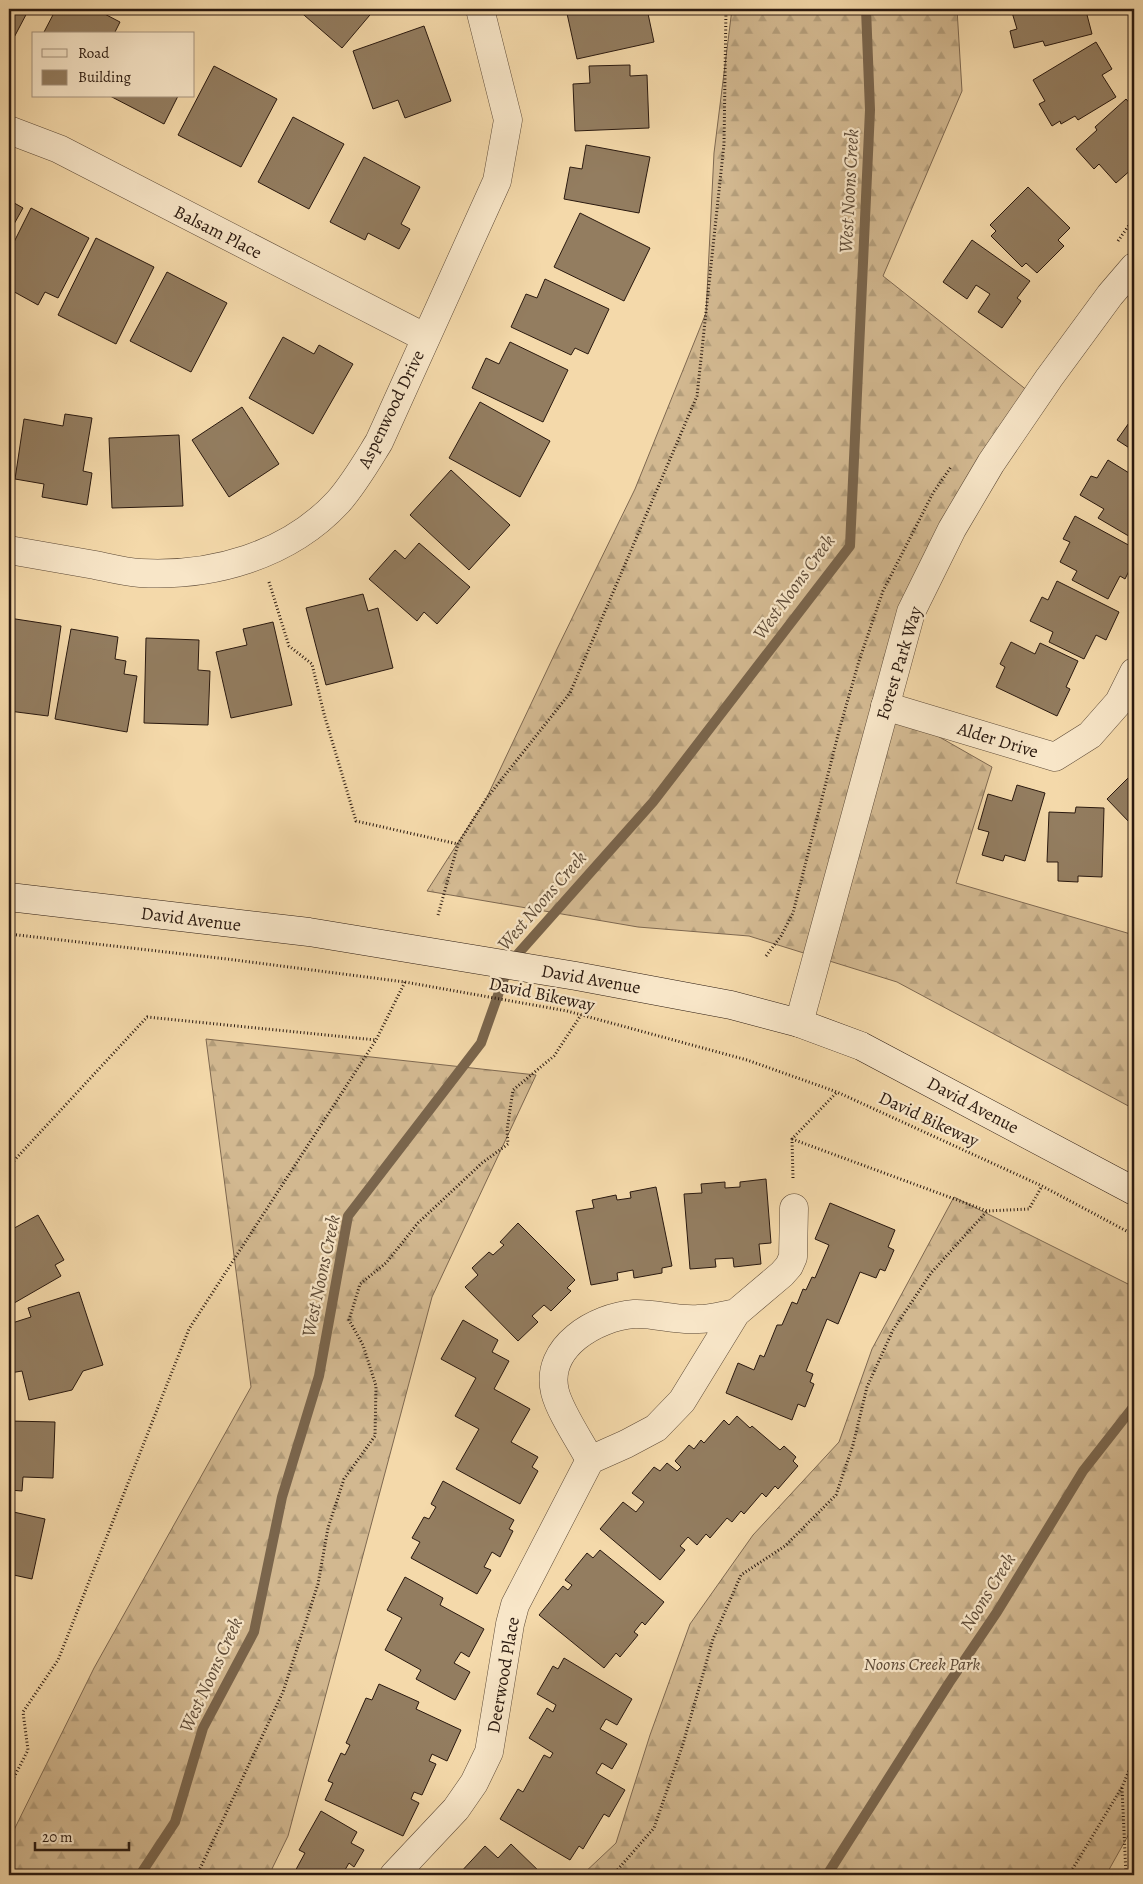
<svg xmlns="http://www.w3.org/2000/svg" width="1143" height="1884" viewBox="0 0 1143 1884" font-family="Alegreya,serif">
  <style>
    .forest { fill: url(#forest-firs); stroke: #7e6850 }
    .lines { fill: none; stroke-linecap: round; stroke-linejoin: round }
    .stream { stroke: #7a654c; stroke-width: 10 }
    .building { fill: #937d60; stroke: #2a190f }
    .minor-casing { stroke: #5c4936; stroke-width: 29 }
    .tertiary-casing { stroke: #5c4936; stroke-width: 29 }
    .secondary-casing { stroke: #2a190f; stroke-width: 29 }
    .path { stroke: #2a190f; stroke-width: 3; stroke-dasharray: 1 2.5; stroke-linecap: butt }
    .minor { stroke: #f8e6c8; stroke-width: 28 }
    .tertiary { stroke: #f8e6c8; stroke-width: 28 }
    .secondary { stroke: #f8e6c8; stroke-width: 28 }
    .labels { text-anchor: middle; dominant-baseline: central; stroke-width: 4.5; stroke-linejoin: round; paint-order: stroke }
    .street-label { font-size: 18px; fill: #2a190f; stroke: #f8e6c8 }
    .park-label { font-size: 18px; font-style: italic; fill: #5c4936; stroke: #f8e6c8 }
    .water-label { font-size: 19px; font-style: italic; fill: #5f4c38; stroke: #f8e6c8 }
  </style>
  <defs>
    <pattern id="forest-firs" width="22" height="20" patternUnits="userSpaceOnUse" patternTransform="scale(1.25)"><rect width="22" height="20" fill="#d2b890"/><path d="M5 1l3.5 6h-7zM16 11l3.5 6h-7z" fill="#b49e7b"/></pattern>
  </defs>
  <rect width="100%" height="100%" fill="#f4d9aa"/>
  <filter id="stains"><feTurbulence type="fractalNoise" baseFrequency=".004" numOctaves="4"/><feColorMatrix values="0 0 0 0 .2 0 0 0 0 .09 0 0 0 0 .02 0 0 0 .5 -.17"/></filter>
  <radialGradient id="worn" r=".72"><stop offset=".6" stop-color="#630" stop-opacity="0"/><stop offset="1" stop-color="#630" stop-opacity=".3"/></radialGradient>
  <path class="forest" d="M732,9H957L962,91L883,276L1033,395L952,529L885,706L992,767L956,883L1134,935V1109L897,982L749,936L638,927L427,891L486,799L557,649L635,489L706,313L714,153Z
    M206,1039L536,1075L432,1297L288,1836L269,1875H9V1840L94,1668L251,1387Z
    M954,1197L1134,1287V1825L1106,1875H582L616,1843L650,1735L690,1624L753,1535L839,1442L872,1349Z"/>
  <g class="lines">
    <path class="stream" d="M140,1875L175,1822L203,1728L254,1632L282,1497L319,1376L348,1216L481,1043L509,964L653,802L850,546L870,110L866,9
      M827,1875L949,1683L997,1612L1083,1471L1134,1406"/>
  </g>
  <path class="building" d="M9,9H29L9,47Z
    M56,9H95L120,22L114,34H43Z
    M297,9H375L342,48Z
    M566,9H647L654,42L577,59Z
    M1011,9H1092L1086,11L1092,34L1045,46L1043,41L1014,48L1010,31L1017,29Z
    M424,26L451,101L405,118L398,100L373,109L353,51Z
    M1096,42L1112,69L1102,75L1116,97L1078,120L1075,116L1061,124L1060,121L1052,126L1039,104L1045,101L1033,80Z
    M630,65V76L647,75L649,128L575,131L573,84L590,83L589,66Z
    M214,66L277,99L241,167L178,135Z
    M110,96H178L164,124Z
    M1126,99L1134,108V170L1133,168L1116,183L1099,164L1094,169L1076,149L1097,130L1095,127Z
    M293,117L344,144L309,209L258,182Z
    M586,145L650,157L639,213L564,199L570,167L582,169Z
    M364,157L420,187L401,224L410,229L399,249L368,233L365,240L330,222Z
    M1028,187L1070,228L1058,240L1064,246L1037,273L1026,263L1022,267L991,236L996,231L990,225Z
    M9,200L23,208L9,233Z
    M31,208L89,238L58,298L45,292L38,305L9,289V252Z
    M580,213L650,248L624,301L554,267Z
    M96,238L154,267L116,344L58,315Z
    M972,240L1030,281L1017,298L1021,301L1002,328L978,312L990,294L976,285L967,299L943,282Z
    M167,272L227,303L191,372L130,341Z
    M545,279L609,309L588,354L575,348L571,355L511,327L526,294L537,298Z
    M283,337L314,354L319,345L353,364L313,434L249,398Z
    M510,342L568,370L543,422L472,388L486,358L499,364Z
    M480,402L550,441L520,497L449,458Z
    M242,407L279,464L229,497L192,440Z
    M65,414L92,418L83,471L92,473L87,505L42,497L44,484L15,479L24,419L63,426Z
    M1131,420L1134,422V451L1117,440Z
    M179,435L183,506L112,508L109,438Z
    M1108,460L1134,476V533L1132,538L1098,518L1104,509L1080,495L1091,476L1097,478Z
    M451,470L510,525L469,570L410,515Z
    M1075,516L1134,548V552L1130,561L1133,563L1125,579L1120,576L1108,599L1072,580L1077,571L1060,562L1070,542L1063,539Z
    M419,543L470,587L437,624L424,612L417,621L369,579L395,550L405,559Z
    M1057,581L1119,612L1106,640L1096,635L1084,659L1049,642L1053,632L1030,621L1042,597L1048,600Z
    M363,594L368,611L378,608L393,668L326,685L306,608Z
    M9,618L61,626L48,716L9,711Z
    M273,622L292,705L231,718L216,652L247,645L243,629Z
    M71,629L118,637L115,659L126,661L124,674L137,676L127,732L55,719Z
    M146,638L199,640L198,670L210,671L208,725L144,723Z
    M1011,642L1035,654L1040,643L1078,661L1066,687L1070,689L1057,716L996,687L1005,667L1000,664Z
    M1131,775L1134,778V821L1131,824L1107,799Z
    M1017,785L1045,793L1025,861L1005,855L1003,861L982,855L989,832L978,829L988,794L1012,801Z
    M1076,807L1104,808L1102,877L1078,876V882L1058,881V862H1047L1049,812L1075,813Z
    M766,1179L771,1243L759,1244L761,1264L734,1267L733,1258L715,1259L716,1267L690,1269L684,1194L702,1193L701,1184L725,1182V1188L740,1187V1182Z
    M656,1187L672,1266L662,1268V1273L634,1278L633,1270L617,1273L618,1280L591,1285L576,1211L594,1208L592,1200L616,1195L617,1200L631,1198L630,1192Z
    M830,1203L895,1230L888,1247L894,1250L885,1271L880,1269L876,1278L860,1272L838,1324L827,1319L806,1371L813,1374L810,1382L814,1384L805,1407L798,1404L792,1420L726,1393L738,1363L754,1370L760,1355L764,1357L777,1325H782L792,1302L797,1304L803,1289L806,1290L812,1277L815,1278L829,1245L815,1239Z
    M38,1215L64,1260L55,1265L61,1276L9,1306V1231Z
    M518,1223L575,1280L567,1288L571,1291L551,1311L544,1305L532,1316L538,1322L518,1341L465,1287L478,1275L472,1268L489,1252L493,1255L504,1245L500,1242Z
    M79,1292L103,1365L83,1371L72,1390L29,1400L22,1371L10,1373L9,1324L31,1317L28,1308Z
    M463,1320L498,1340L492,1352L509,1361L494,1389L530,1409L511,1442L538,1457L532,1467L538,1471L520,1504L456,1469L479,1429L455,1416L476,1378L441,1359Z
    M737,1416L750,1428L752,1426L780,1450L784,1446L796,1457L793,1461L798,1466L778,1489L775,1486L766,1497L762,1493L744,1514L741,1511L732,1522L727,1518L710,1538L706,1534L697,1545L688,1537L680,1546L685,1550L660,1580L600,1529L623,1502L636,1512L644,1502L632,1493L654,1467L660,1471L667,1463L677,1471L681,1467L675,1461L689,1445L694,1449L701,1440L704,1443L724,1420L729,1425Z
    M9,1421L55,1422L53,1478L23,1477L22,1491L9,1490Z
    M443,1481L514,1520L509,1529L513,1531L500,1557L492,1552L484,1567L491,1570L477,1594L411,1558L420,1542L412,1538L424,1517L429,1519L436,1507L431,1504Z
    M9,1511L45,1519L32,1579L9,1574Z
    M600,1550L664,1602L645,1625L642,1622L634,1632L638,1635L620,1657L616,1653L604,1668L539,1615L563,1586L568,1590L572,1585L565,1580L587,1553L593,1558Z
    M405,1577L443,1598L440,1605L484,1629L469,1657L461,1652L454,1663L470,1672L455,1700L416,1679L421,1670L385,1650L402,1618L387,1610Z
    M9,1613L14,1615L9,1629Z
    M564,1658L632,1699L617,1725L606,1719L600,1729L627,1744L612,1769L602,1763L596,1773L625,1790L609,1817L604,1814L583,1849L579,1846L570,1860L500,1819L518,1789L523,1792L544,1755L550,1758L553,1753L529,1738L547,1708L553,1712L556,1705L537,1694L553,1666L558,1669Z
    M379,1684L419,1702L416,1709L461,1730L447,1761L432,1754L429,1761L436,1764L422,1795L414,1792L411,1799L419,1803L403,1836L325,1800L333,1783L328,1781L341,1753L345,1755L350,1745L346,1743L366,1698L372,1700Z
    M321,1811L357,1832L351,1843L364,1850L354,1867L349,1863L342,1875H293L305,1853L299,1850Z
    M511,1844L543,1875H447L452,1869L458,1875L485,1846L498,1858Z"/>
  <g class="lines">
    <defs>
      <path id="minor" d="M9,130L59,149L426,338
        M9,550C37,555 66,560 95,565C110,568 125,572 140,573C212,577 288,556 338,502C354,484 366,463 379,442L497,181L508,120L480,9
        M885,706L1055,757L1090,735L1119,702L1134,672
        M590,1460C580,1441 560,1412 555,1392C544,1347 596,1317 634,1314C655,1313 677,1321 699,1319C711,1319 724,1315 736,1313
        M394,1875L456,1809L474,1783L489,1752L510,1624L515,1605L590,1460L626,1444L656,1428L682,1401L736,1313L782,1274L789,1266L793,1257L794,1208"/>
      <path id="tertiary" d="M799,1023L911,612L952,529L991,463L1049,378L1110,295L1134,267"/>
      <path id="secondary" d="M9,897L309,932L576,976L731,1005L799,1023L861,1046L1134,1191"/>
    </defs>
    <use href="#minor" class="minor-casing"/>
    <use href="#tertiary" class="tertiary-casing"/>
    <use href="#secondary" class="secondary-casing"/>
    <path class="path" d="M1118,241L1134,218
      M269,582L289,646L312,664L324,714L356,821L458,844
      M438,915L458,844L486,799L570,693L697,396L724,144L726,9
      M9,934L227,959L405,982L567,1011L747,1060L837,1092L1042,1186L1134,1235
      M766,956L781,936L793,913L840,727L859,661L883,591L933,493L951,467
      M792,1139L987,1211L1029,1209L1042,1186
      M9,1166L147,1017L376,1040
      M793,1178L792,1139L837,1092
      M9,1787L28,1750L23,1712L58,1660L189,1329L376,1040L405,982
      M1122,1788L1126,1875
      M197,1875L283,1692L318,1584L328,1528L344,1479L375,1436L376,1386L363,1345L349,1320L360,1284L386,1263L418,1223L482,1163L508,1144L507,1130L513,1090L554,1056L581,1015
      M613,1875L654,1828L683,1744L713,1639L741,1575L785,1546L836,1495L853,1445L867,1387L893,1330L931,1273L987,1211
      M1069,1875L1122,1787L1134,1759"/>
    <use href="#minor" class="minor"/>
    <use href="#tertiary" class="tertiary"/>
    <use href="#secondary" class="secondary"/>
  </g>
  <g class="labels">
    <g class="street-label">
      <text transform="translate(218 232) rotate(27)">Balsam Place</text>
      <text transform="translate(391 409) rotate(-64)">Aspenwood Drive</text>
      <text transform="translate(899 663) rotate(-73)">Forest Park Way</text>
      <text transform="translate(998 740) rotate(17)">Alder Drive</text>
      <text transform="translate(191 919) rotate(7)">David Avenue</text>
      <text transform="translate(591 979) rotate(10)">David Avenue</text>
      <text transform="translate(542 994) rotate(12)">David Bikeway</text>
      <text transform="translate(973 1105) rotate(28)">David Avenue</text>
      <text transform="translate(929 1119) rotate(25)">David Bikeway</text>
      <text transform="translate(503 1675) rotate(-80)">Deerwood Place</text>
    </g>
    <g class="park-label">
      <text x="922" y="1664">Noons Creek Park</text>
    </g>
    <g class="water-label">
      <text transform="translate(849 191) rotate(-87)">West Noons Creek</text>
      <text transform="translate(794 587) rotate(-54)">West Noons Creek</text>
      <text transform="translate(542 901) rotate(-49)">West Noons Creek</text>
      <text transform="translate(321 1276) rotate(-78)">West Noons Creek</text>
      <text transform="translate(988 1592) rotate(-58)">Noons Creek</text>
      <text transform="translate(211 1675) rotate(-65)">West Noons Creek</text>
    </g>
  </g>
  <rect width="1143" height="1884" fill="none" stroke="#f4d9aa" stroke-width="30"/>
  <rect x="10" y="10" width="1123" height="1864" fill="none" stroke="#2a190f" stroke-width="2.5"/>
  <rect x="15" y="15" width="1113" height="1854" fill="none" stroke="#2a190f"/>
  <rect x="32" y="32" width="162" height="65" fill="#f8e6c8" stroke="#a6947e"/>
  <rect x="42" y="49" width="25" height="8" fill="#f8e6c8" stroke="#a6947e"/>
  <text x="78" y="58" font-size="15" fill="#2a190f">Road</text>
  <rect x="42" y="70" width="25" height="15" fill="#937d60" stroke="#a6947e"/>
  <text x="78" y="82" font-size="15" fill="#2a190f">Building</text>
  <path d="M35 1842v8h94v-8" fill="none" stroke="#2a190f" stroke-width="2.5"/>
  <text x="42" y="1842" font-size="15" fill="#2a190f" stroke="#f8e6c8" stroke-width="4" paint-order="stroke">20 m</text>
  <rect width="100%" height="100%" filter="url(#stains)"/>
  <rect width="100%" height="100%" fill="url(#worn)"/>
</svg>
